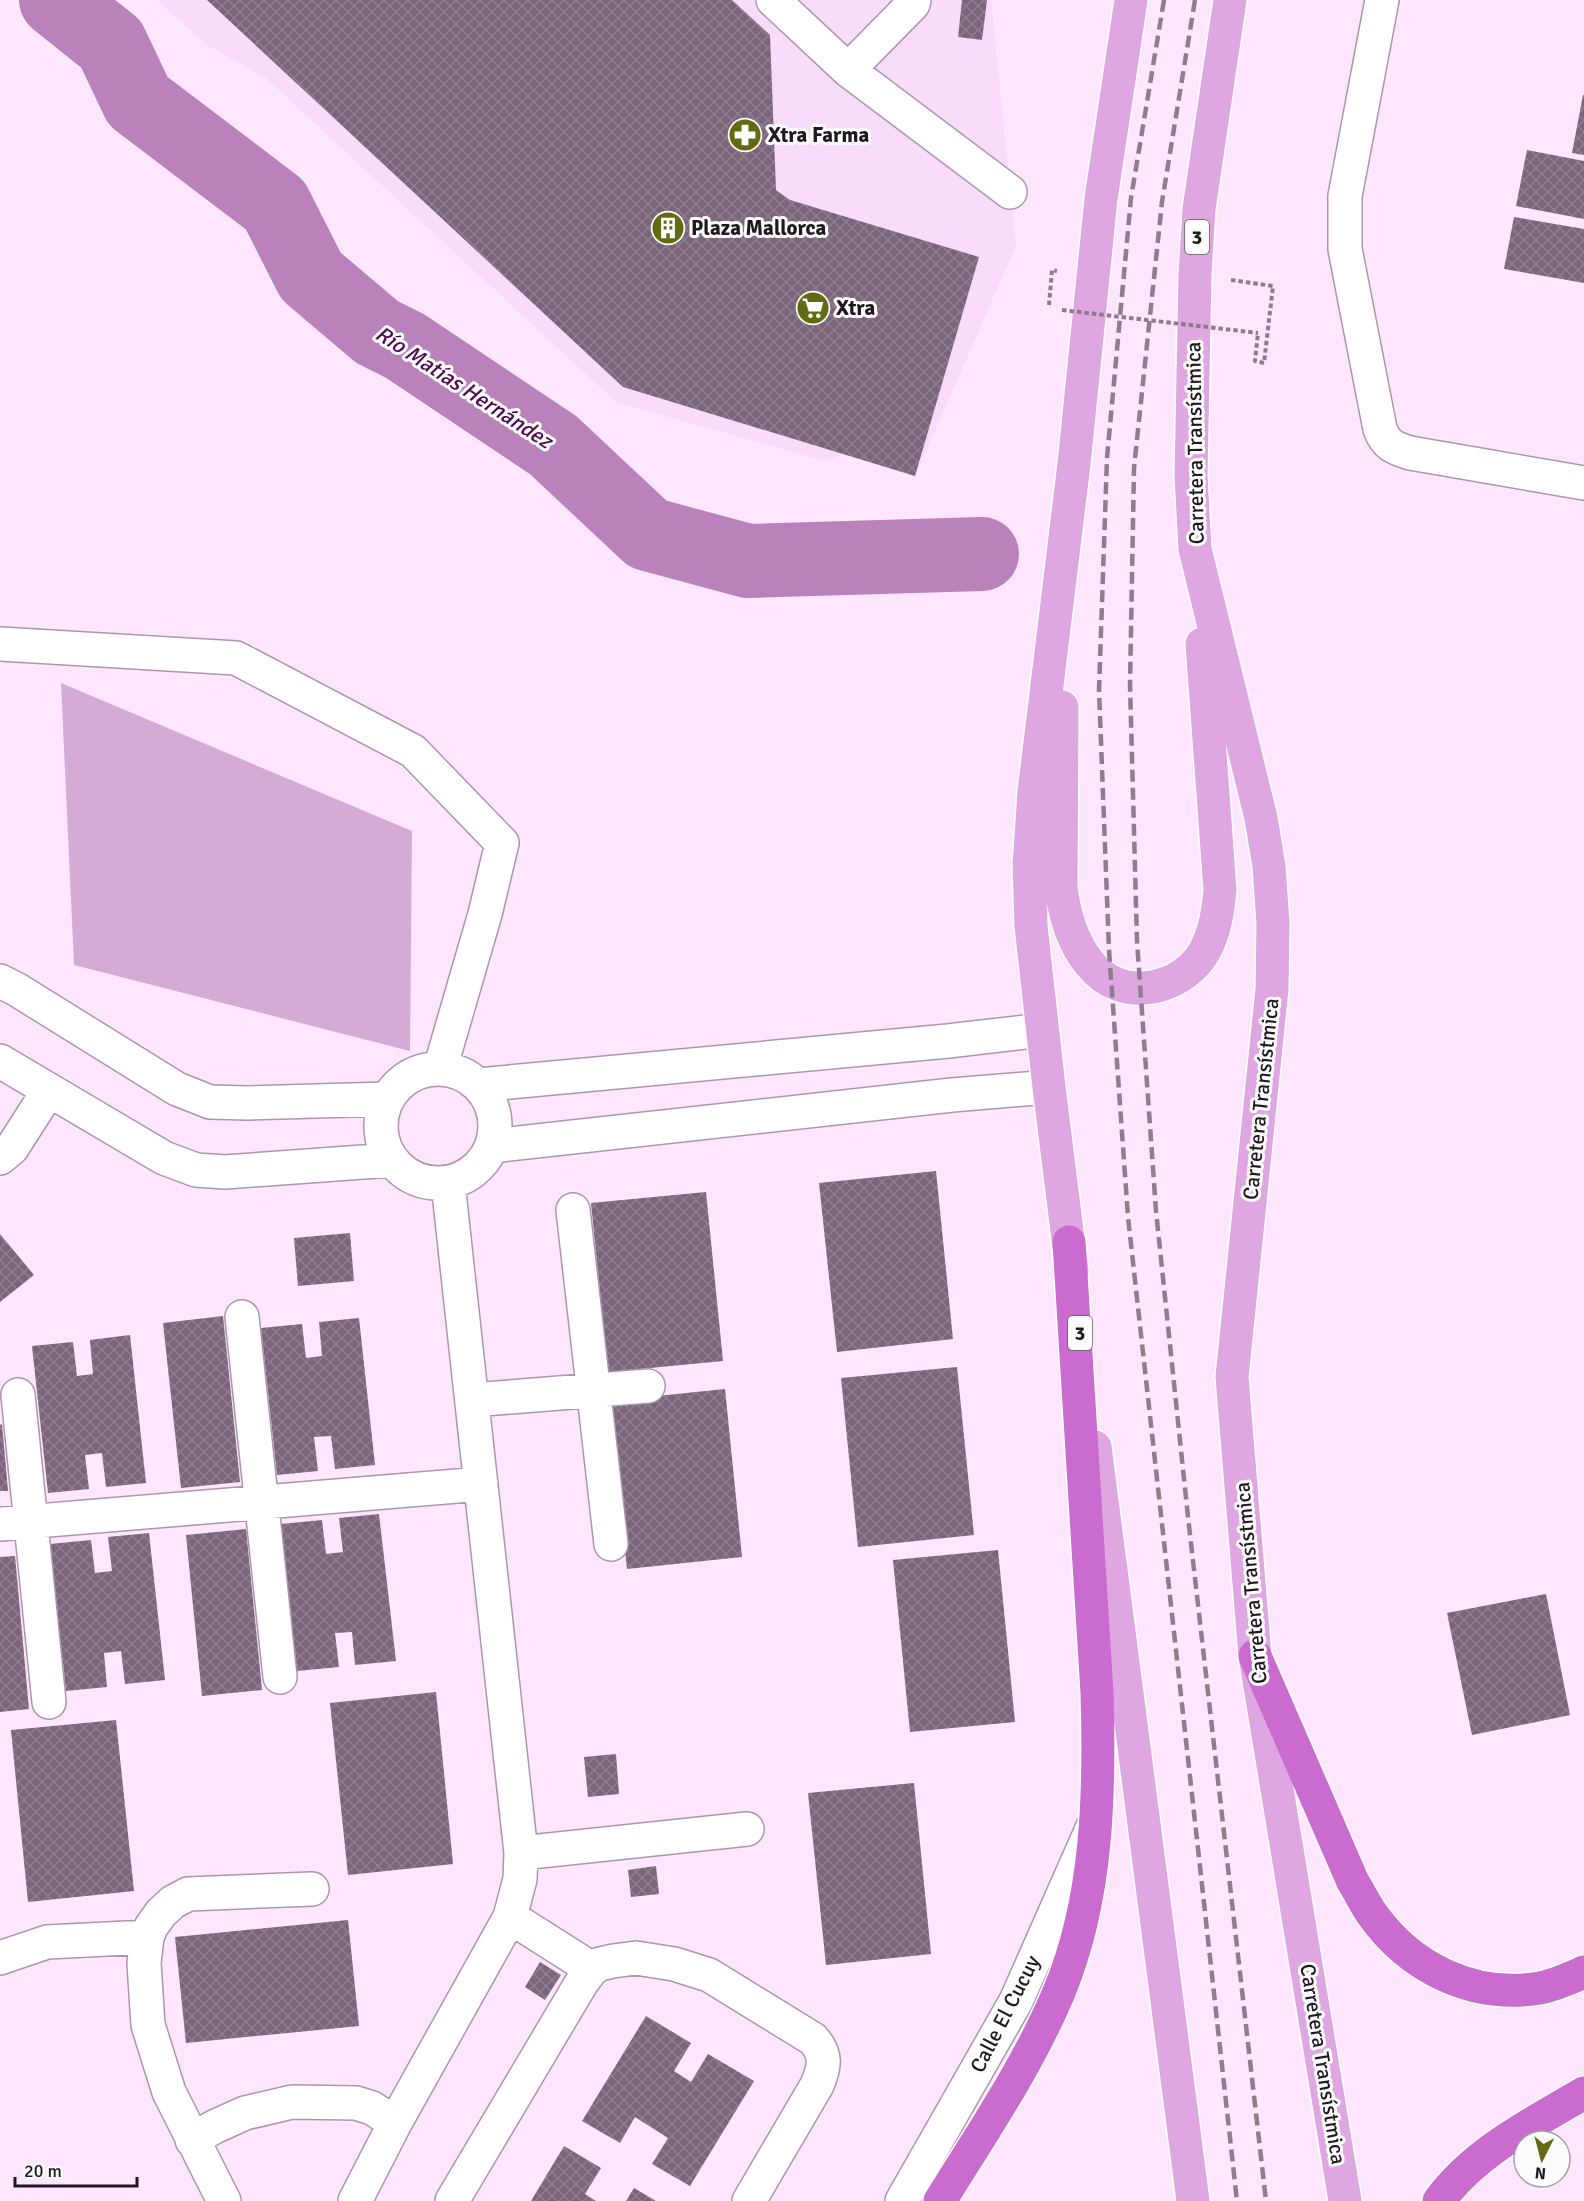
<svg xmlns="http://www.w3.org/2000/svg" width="1584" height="2201" viewBox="0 0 1584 2201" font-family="Signika,sans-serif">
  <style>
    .built { fill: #f9dbfa }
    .garden { fill: #d5abd6 }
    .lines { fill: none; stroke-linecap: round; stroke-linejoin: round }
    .river { stroke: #b982bb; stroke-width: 74 }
    .building { fill: url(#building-cross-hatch) }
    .minor-casing { stroke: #ad96ad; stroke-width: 36 }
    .major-casing { stroke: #fff; stroke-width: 36 }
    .highway-casing { stroke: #fff; stroke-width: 36 }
    .path { stroke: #8b7b8b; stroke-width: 4; stroke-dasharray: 4.5 3; stroke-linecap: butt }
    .minor { stroke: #fff; stroke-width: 33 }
    .major { stroke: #dfa7e2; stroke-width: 33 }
    .highway { stroke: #ca6ccf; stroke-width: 33 }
    .rail { stroke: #8d7d8d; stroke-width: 4.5; stroke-dasharray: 12 6; stroke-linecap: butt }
    .path-bridge { stroke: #8b7b8b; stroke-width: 4; stroke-dasharray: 4.5 3; stroke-linecap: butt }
    .labels { text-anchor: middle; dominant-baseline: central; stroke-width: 6; stroke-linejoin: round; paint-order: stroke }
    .shield { fill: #fcfcfc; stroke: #625c63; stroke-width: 1.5 }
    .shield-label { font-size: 20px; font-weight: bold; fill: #201821 }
    .poi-label { font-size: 21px; font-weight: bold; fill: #201821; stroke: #fcfcfc; text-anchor: start }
    .street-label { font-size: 21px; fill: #201821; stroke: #fcfcfc }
    .water-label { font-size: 22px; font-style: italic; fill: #4e0752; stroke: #fcfcfc }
  </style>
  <defs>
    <pattern id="building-cross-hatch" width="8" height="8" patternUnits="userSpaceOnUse" patternTransform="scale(1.5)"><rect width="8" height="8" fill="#7a657b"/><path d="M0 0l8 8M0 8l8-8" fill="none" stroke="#8e7e8e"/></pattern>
  </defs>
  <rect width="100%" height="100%" fill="#fee6fe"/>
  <path class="built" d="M157,0H991L1016,246L915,476L844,454L825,461L616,402L266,78L207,45Z"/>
  <path class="garden" d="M61,683L412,831L410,1051L74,965Z"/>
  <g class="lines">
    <path class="river" d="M56,0L111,44L138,101L275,205L311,276L377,332L405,346L553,445L648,534L748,561L982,554"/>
  </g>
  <path class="building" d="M207,0H732L770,35L776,190L790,200L979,257L915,476L623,387Z
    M962,0H987L982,40L958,37Z
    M1583,95H1584V155L1572,153Z
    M1527,150L1584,161V219L1516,206Z
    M1514,217L1584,229V283L1504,269Z
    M936,1171L953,1339L837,1352L819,1183Z
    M706,1192L723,1361L608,1372L591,1203Z
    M350,1233L354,1281L298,1286L294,1238Z
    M0,1234L34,1275L0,1302Z
    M223,1316L240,1482L181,1488L163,1323Z
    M359,1318L375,1465L335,1469L331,1436L314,1437L318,1471L277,1475L261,1328L302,1324L306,1358L322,1356L319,1322Z
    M130,1335L146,1483L106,1487L102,1453L85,1455L89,1489L48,1493L32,1346L73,1342L77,1376L93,1374L90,1340Z
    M957,1367L974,1535L858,1547L841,1378Z
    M725,1389L742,1557L627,1569L609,1401Z
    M2,1424L8,1491H0V1425Z
    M379,1514L396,1661L355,1665L352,1632L335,1633L339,1667L297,1671L281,1524L322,1520L326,1554L343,1552L339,1518Z
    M246,1529L262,1690L202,1696L186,1535Z
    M149,1533L165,1680L125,1684L121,1651L104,1653L107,1687L66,1691L50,1544L91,1540L95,1573L112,1571L108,1537Z
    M998,1550L1015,1722L910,1732L893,1560Z
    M15,1556L29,1709L0,1712V1557Z
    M1546,1594L1570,1715L1472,1735L1447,1613Z
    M436,1692L453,1864L348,1875L330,1703Z
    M116,1720L134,1891L28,1902L11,1730Z
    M616,1754L619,1794L588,1797L584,1757Z
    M914,1783L931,1954L826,1965L808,1793Z
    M656,1866L659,1894L631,1897L628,1870Z
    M348,1920L359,2026L186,2043L175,1937Z
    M540,1962L561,1975L545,2000L525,1987Z
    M646,2016L691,2043L674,2071L691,2082L708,2054L754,2081L690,2186L652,2164L668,2138L635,2117L620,2143L582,2121Z
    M564,2146L601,2168L585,2194L596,2201H531Z
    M634,2188L656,2201H626Z"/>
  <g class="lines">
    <defs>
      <path id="minor" d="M773,0L848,70L1010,192
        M1382,0L1345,196V249L1380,429C1386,445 1394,448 1410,453L1584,483
        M848,70L913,4L914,0
        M0,644L236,658L413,751L502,843L485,914L440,1069
        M0,981L16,989L177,1089L210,1102L247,1103L387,1099
        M0,1061L164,1158L196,1170L225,1172L391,1160
        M381 1126a57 57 0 1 1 114 0a57 57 0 1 1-114 0Z
        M478,1085L948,1041L1042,1030
        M492,1146L952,1095L1049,1087
        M0,1158L12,1148L49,1090
        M573,1210L611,1544
        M242,1317L280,1677
        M18,1395L49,1702
        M472,1400L648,1386
        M0,1524L481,1484
        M521,1853L747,1829
        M510,1917L592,1969
        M0,1958L47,1942L147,1937
        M192,2140L214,2127L245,2113L292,2102L356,2103L372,2108L395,2123
        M224,2201L169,2092L148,2025L144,1963L147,1937L151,1927L161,1913L173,1902L188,1894L312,1889
        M355,2201L395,2123L510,1917L520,1879L521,1853L448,1183
        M452,2201L582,1982L592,1969L600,1964L613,1961L636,1958L674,1964L709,1975L813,2039C827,2055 825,2066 817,2085L749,2201
        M902,2201L1016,2001L1092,1829"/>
      <path id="major" d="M1230,0L1199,209L1195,274L1191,476L1195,549L1261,818L1269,866L1273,924L1272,989L1232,1377L1255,1656L1345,2201
        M1062,707L1061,888C1068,941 1096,1003 1161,985C1178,980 1195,968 1204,952C1215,933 1218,911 1220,890L1202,644
        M1072,1271L1049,1087L1031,926L1029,866L1034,792L1074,464L1101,199L1131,0
        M1095,1447L1193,2201"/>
      <path id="highway" d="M1255,1656L1353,1882C1360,1893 1365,1904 1372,1914C1411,1969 1474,1999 1540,1988C1555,1985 1570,1978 1584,1972
        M940,2201C982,2133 1028,2066 1059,1992C1098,1899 1100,1792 1097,1693L1069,1242
        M1439,2201C1476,2151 1532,2124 1584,2093"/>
    </defs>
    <use href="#minor" class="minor-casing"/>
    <use href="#major" class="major-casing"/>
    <use href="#highway" class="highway-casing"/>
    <path class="path" d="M1231,280L1273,286L1264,363L1255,361L1258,333
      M1049,305L1052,270L1057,271"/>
    <use href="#minor" class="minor"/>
    <use href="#major" class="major"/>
    <use href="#highway" class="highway"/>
    <path class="rail" d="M1164,0L1131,198L1107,458L1099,690L1109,950L1128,1217L1237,2201
      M1195,0L1162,202L1134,468L1130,685L1137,941L1156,1211L1188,1517L1266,2201"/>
    <path class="path-bridge" d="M1062,310L1258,333"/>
  </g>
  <defs>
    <symbol id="pharmacy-disc" viewBox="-11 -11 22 22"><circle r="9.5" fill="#626b11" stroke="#fcfcfc"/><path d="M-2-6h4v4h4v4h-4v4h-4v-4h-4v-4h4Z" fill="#fff"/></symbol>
    <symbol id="building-disc" viewBox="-11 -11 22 22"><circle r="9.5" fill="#626b11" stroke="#fcfcfc"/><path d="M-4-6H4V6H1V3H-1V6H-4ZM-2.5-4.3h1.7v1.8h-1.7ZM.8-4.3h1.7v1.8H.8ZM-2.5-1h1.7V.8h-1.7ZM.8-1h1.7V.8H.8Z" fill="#fff"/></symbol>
    <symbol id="supermarket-disc" viewBox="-11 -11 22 22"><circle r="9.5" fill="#626b11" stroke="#fcfcfc"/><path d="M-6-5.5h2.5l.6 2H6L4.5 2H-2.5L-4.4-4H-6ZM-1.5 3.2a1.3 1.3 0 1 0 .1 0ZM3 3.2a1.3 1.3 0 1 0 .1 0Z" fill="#fff"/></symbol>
  </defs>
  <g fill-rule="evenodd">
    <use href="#pharmacy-disc" x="726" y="116" width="38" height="38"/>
    <use href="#building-disc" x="649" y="209" width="38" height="38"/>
    <use href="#supermarket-disc" x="794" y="289" width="38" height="38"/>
  </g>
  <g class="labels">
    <g class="shield">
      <rect x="1185" y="220" width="24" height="34" rx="4.5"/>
      <rect x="1068" y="1316" width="24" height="34" rx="4.5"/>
    </g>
    <g class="shield-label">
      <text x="1197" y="237">3</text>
      <text x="1080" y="1333">3</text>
    </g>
    <g class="poi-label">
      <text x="768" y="135">Xtra Farma</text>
      <text x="691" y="228">Plaza Mallorca</text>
      <text x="836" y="308">Xtra</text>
    </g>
    <g class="street-label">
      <text transform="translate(1195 443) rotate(-91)">Carretera Transístmica</text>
      <text transform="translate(1261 1099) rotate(-84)">Carretera Transístmica</text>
      <text transform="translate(1251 1583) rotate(-95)">Carretera Transístmica</text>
      <text transform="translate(1005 2014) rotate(-63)">Calle El Cucuy</text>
      <text transform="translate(1323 2064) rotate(81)">Carretera Transístmica</text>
    </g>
    <g class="water-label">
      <text transform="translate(464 387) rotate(33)">Río Matías Hernández</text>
    </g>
  </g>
  <g transform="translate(1542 2159) rotate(186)"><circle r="28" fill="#fcfcfc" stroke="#a4a1a4" stroke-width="1.5"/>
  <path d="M0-4.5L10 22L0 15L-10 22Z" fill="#626b11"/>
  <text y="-9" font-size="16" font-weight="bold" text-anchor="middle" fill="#201821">N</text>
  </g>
  <path d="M15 2177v9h122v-9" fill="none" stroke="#201821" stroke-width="3"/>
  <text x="24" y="2177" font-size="18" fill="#201821" stroke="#fcfcfc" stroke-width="4.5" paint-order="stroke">20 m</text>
</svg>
